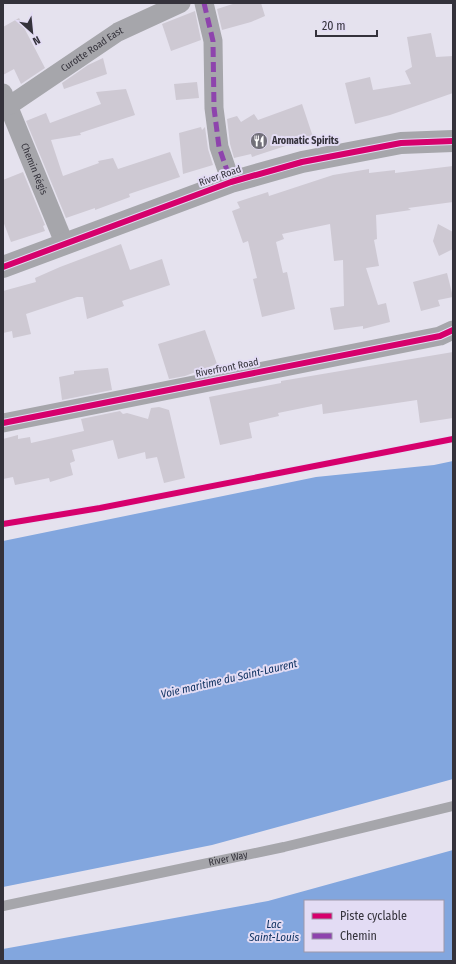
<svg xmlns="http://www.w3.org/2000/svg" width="456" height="964" viewBox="0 0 456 964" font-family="'Fira Sans Condensed',sans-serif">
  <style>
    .water { fill: #82a6de; fill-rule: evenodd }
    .building { fill: #cec9d3 }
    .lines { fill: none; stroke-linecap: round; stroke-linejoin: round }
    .service { stroke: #a6a6ab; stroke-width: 10 }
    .minor { stroke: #a6a6ab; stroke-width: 19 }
    .tertiary { stroke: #a6a6ab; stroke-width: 22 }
    .quiet { stroke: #8e44ad; stroke-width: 5; stroke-dasharray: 10 5; stroke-linecap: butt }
    .cycleway-casing { stroke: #e3dcf4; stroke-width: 8 }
    .cycleway { stroke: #d6006c; stroke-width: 6 }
    .labels { text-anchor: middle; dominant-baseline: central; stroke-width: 4; stroke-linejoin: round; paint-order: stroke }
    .street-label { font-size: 10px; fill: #34323b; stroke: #e3dcf4 }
    .poi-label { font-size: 10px; font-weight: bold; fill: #34323b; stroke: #e3dcf4; text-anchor: start }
    .water-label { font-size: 11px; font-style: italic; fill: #0f3261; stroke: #e3dcf4 }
  </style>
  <rect width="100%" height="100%" fill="#e5e2ee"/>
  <path class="water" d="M453,461V779L212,845L3,887V541L316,477L434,465Z
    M453,850V961H3V949L268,901ZM305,901H443V951H305Z"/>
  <path class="building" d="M236,3H261L265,16L251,22L222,30L217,9Z
    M195,11L201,40L171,51L162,24Z
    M19,18L45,68L21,84L14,69L3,75V27Z
    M431,33L436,57L453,56V93L390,115L355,124L345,83L370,77L373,90L411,84L405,71L412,67L407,37Z
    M103,58L107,74L64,89L62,83L88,65Z
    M197,82L199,98L176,100L174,84Z
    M126,89L135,115L80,133L81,135L51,140L63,176L99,163L98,161L113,158L118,169L170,152L180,177L129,194L130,197L95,210V208L66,218L26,121L46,113L50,123L101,104L96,92Z
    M302,104L313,137L252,157L251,154L234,158L230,144L227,119L237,116L241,122L254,114L258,120Z
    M201,127L202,130L205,127L208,149L213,165L183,174L179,133Z
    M453,166V202L408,208L411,210L376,215L377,239L374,240L379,266L366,268L378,305L386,303L390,322L363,329V326L334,330L330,308L344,306L343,260L334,261L330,224L282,234L284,239L276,242L283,273L287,272L295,309L262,317L253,279L257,278L248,241L243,243L232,211L240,208L237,202L268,192L269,196L333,175L369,169V173L395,170V173Z
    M23,172L45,225L43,226L45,231L11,242L3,221V180Z
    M438,224L453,232V249L439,256L433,241Z
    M121,244L130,270L162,259L170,285L122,301L124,306L87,319L83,297H77L26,314L31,334L13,338L12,331L3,333V291L36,282L35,278L60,267Z
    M447,273L453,297L438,300L440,306L421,311L413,282Z
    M205,330L217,364L185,376L169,379L158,344Z
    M453,352V418L420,423L417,400L323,414L322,404L278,413L279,416L249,423L252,438L220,445L209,397L281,383V381Z
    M108,368L112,390L62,400L59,377L74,374V371Z
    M159,407L169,410L185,478L164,483L157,457L146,459L145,452L118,459L113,440L72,450L75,461L70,463L73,475L50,482L49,478L15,485L13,477L3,479V439L18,435V439L30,437L31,443L84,431L81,419L120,411L123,414L127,413L148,419L151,408Z"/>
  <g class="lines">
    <path class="service" id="s1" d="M3,906L284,847L453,806"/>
    <g class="minor">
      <path d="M204,3L213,41L214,108L219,147L231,182"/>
      <path id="s2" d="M3,93L65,245"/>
      <path id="s3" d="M10,105L118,32L181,3"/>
      <path d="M3,423L440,336L453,330"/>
    </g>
    <path class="tertiary" d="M3,267L231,182L302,162L401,143L453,141"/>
    <path class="quiet" d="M204,3L213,41L214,108L219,147L231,182"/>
    <defs>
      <path id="cycleway" d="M3,267L231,182L302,162L401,143L453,141
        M3,423L440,336L453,330
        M3,524L100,508L453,439"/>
    </defs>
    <use href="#cycleway" class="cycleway-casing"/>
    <use href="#cycleway" class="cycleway"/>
  </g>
  <defs>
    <symbol id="restaurant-disc" viewBox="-11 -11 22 22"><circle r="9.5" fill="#72707a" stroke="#e3dcf4"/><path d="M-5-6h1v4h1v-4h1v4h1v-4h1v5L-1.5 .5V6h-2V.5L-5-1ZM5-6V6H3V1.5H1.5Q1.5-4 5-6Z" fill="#fff"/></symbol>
  </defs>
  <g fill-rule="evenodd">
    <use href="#restaurant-disc" x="249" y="131" width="20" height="20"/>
  </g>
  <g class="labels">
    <g class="street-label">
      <text stroke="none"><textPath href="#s3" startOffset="99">Curotte Road East</textPath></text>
      <text stroke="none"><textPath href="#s2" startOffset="82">Chemin Régis</textPath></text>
      <text transform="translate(220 176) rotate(-19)">River Road</text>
      <text transform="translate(227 368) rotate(-11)">Riverfront Road</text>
      <text stroke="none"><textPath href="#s1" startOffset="230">River Way</textPath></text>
    </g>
    <g class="poi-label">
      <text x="272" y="141">Aromatic Spirits</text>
    </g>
    <g class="water-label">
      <text transform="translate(229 679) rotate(-13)">Voie maritime du Saint-Laurent</text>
      <text x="274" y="924">Lac<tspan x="274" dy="13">Saint-Louis</tspan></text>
    </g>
  </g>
  <rect width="456" height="964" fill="none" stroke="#34323b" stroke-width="8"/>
  <rect x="304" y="900" width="140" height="52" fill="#e3dcf4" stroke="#9d98aa"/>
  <rect x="312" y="913" width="20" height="6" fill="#d6006c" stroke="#9d98aa"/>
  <text x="340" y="920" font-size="12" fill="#34323b">Piste cyclable</text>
  <rect x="312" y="933" width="20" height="6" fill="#8e44ad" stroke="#9d98aa"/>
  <text x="340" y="940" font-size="12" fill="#34323b">Chemin</text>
  <g transform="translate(32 32) rotate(153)" stroke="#e3dcf4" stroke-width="3" paint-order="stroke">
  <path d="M0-3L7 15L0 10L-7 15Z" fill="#34323b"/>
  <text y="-6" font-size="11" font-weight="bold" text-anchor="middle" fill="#34323b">N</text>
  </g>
  <path d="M316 30v6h61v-6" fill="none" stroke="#34323b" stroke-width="2"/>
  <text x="322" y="30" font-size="12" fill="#34323b" stroke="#e3dcf4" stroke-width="3" paint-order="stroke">20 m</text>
</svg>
